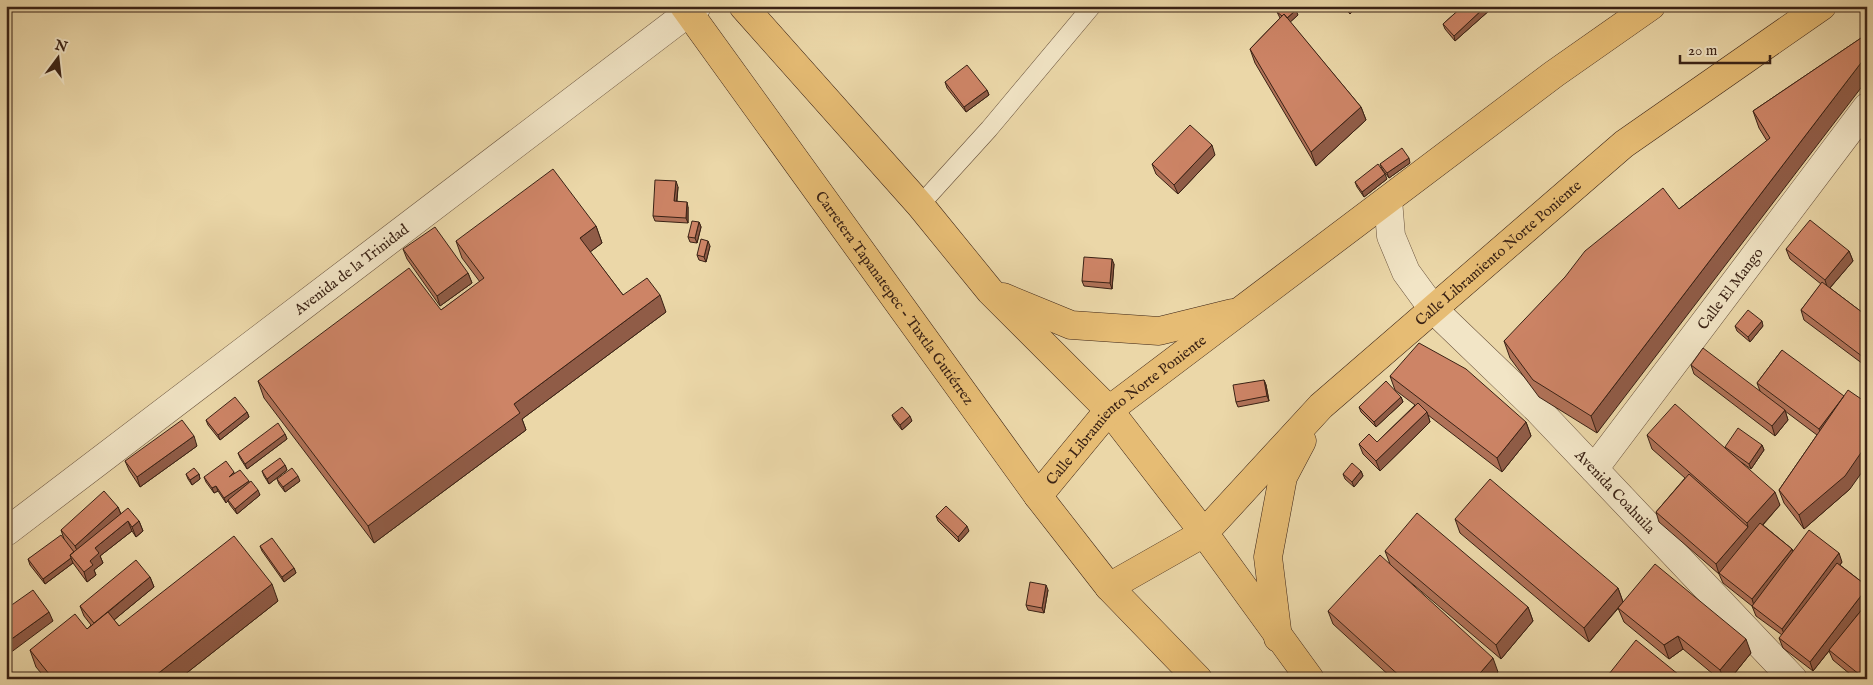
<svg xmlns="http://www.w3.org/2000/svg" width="1873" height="685" viewBox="0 0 1873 685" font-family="'IM FELL English',serif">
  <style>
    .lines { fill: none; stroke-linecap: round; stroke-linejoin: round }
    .service-casing { stroke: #664f3a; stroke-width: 19 }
    .minor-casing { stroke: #664f3a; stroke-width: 29 }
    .primary-casing { stroke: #3a2215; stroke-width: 29 }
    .trunk-casing { stroke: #3a2215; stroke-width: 29 }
    .service { stroke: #f2e5c6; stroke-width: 18 }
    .minor { stroke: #f2e5c6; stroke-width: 28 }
    .primary { stroke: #e6bc74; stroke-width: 28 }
    .trunk { stroke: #e6bc74; stroke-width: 28 }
    .wall { fill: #b07258; stroke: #3a2215 }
    .shaded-wall { fill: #905c47; stroke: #3a2215 }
    .building { fill: #cd8466; stroke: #3a2215 }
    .labels { text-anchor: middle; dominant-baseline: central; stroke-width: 4.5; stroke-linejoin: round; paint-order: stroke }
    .street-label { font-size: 15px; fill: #3a2215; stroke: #f2e5c6 }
  </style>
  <rect width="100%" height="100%" fill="#ebd7a8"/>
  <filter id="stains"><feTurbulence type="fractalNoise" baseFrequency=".004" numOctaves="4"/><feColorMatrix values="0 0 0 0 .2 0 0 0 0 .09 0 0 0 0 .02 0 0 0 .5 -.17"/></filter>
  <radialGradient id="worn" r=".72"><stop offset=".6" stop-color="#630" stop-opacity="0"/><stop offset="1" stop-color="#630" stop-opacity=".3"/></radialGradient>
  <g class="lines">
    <defs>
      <path id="service" d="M920,205L989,129L1092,6"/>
      <g id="minor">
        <path id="s1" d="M1388,200L1391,236L1406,272L1433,309L1539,411L1793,679"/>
        <path id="s2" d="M1594,469L1867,107"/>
        <path id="s3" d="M6,532L697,6"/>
      </g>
      <path id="primary" d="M1204,533L1310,679
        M1109,587L1198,679"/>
      <g id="trunk">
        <path id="s4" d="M684,6L1038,496L1109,587L1204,533L1321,406L1624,144L1822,6"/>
        <path d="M743,6L920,205L990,291L1109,410L1204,533"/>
        <path d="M1003,297L1071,325L1159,331L1232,313"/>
        <path id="s5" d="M1038,496L1109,410L1554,74L1651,6"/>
        <path d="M1278,638L1268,557L1283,477L1302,441"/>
      </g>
    </defs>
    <use href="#service" class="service-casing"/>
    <use href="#minor" class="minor-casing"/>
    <use href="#primary" class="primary-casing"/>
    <use href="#trunk" class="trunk-casing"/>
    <use href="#service" class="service"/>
    <use href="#minor" class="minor"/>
    <use href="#primary" class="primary"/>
    <use href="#trunk" class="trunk"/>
  </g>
  <path class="wall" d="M1342,6H1358L1350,14Z
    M1463,6H1490L1491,9L1455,41L1445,29L1443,24Z
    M1277,12L1298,15L1290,22L1361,107L1366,120L1316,166L1255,63L1250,49L1280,18Z
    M1867,34L1597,433L1539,397L1510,358L1504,341L1679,209L1767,141L1759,128L1753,111Z
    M945,82L987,90L989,95L966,112L947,88Z
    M1215,155L1178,194L1156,174L1152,164Z
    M1410,163L1389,178L1382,169L1380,164Z
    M1387,179L1364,197L1357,187L1355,182Z
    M678,187L677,201L688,207V223L655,221L653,216Z
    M699,222L701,227L697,243L690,242L688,237Z
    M596,226L602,243L590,252L623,295L666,312L522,419L526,430L374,543L264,398L258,381L441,310L480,282L462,258L456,241Z
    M710,246L706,262L699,260L697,255Z
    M403,249L468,273L472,283L440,306L407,259Z
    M1786,249L1849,251L1853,261L1830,288L1867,316V367L1804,320L1801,310L1821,284L1790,259Z
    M1114,264L1112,289L1084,286L1082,281Z
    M1735,326H1763L1750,342L1737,331Z
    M1782,350L1850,489L1804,529L1784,503L1779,490L1817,435L1785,411L1788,420L1775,436L1694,374L1691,365L1760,391L1757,383Z
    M1390,376L1526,422L1531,436L1502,472L1428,415L1430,422L1380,471L1363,454L1359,444L1377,442L1415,405L1395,390Z
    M1264,380L1266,385L1269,401L1238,407L1236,402Z
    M1401,397L1403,402L1376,427L1361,412L1359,407Z
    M247,412L249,417L220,440L208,425L206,420Z
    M892,415L912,421L902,430L894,420Z
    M285,434L287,439L247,469L240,458L238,453Z
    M1647,435L1725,448L1762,445L1764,450L1751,469L1741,462L1780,505L1763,525L1792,549L1793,551L1842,562L1840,565L1867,586V603L1852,622L1867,679H1856L1833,660L1829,651L1813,671L1783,648L1779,638L1782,635L1756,616L1752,606L1723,583L1719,574L1659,522L1656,512L1685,478L1652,449Z
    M197,446L140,487L129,470L125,461Z
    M285,465L287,470L269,484L264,476L262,471Z
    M1361,471L1363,476L1354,487L1345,479L1343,474Z
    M234,472V474L249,482L260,495L237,514L230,505L228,501L226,503L218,491L214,493L206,482L204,477Z
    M186,474H199L200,479L192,485L188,479Z
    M277,479L300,481L285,492L279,484Z
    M118,507L121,514L139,521L143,531L136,537L132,531L100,556L103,563L94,570L96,575L87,582L73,563L45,584L30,565L28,559L64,539L61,530Z
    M936,516L969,531L959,542L938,521Z
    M1455,519L1618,588L1623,602L1751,653L1730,679H1719L1683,649L1669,659L1624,622L1618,608L1622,604L1589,642L1460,533Z
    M260,546L294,568L296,573L284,582L262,551Z
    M1385,551L1528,607L1533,621L1501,659L1395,569L1498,672L1492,679H1393L1333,624L1328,611L1390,564Z
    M150,577L154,587L114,620L119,626L278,601L179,679H46L36,667L30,650L87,629L91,625L84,616L80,606Z
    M1048,590L1044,613L1028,610L1026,605Z"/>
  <path class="shaded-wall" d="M1347,6H1358L1350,14Z
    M1486,6H1490L1491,9L1455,41L1454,36Z
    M1296,10L1298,15L1287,25L1285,20Z
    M1867,55V80L1597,433L1591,416Z
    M987,90L989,95L966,112L964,107Z
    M1361,107L1366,120L1316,166L1311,152Z
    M1212,145L1215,155L1178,194L1174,185Z
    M1409,158L1410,163L1389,178L1387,173Z
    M1385,174L1387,179L1364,197L1362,192Z
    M676,181L678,187L676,206L674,201Z
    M687,202L688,207V223L686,218Z
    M699,222L701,227L697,243L695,238Z
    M596,226L602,243L586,255L580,238Z
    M708,241L710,246L706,262L704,257Z
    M1849,251L1853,261L1828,290L1825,280Z
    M1112,259L1114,264L1112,289L1110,283Z
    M468,273L472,283L440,306L437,296Z
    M660,295L666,312L522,419L526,430L374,543L368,526L514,404Z
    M1762,321L1763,326L1750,342L1748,337Z
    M1264,380L1266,385L1269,401L1267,396Z
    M1844,396L1823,439L1819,429Z
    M1401,397L1403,402L1376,427L1374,422Z
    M1785,410L1788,420L1775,436L1772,426Z
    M247,412L249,417L220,440L218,435Z
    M1427,412L1430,422L1380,471L1376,461Z
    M910,416L912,421L902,430L900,425Z
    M1526,422L1531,436L1502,472L1497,458Z
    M285,434L287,439L247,469L245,464Z
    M194,436L197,446L140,487L137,477Z
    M1867,444V465L1850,489L1804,529L1799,515Z
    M1762,445L1764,450L1751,469L1749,464Z
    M285,465L287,470L269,484L267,479Z
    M1361,471L1363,476L1354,487L1352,482Z
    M199,474L200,479L192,485L190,480Z
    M298,476L300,481L285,492L283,487Z
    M249,481L250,486L228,500V501L226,503L224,498Z
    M216,486L218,491L214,493L212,488Z
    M258,490L260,495L237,514L235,509Z
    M1775,492L1780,505L1719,574L1716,564L1748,527L1747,523Z
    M118,507L122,517L79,555L75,546Z
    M128,521L132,531L100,556L103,563L94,570L96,575L87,582L84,572L90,561L95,548Z
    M139,521L143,531L136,537L132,527Z
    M967,526L969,531L959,542L958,537Z
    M1792,549L1796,559L1755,609L1752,599Z
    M1839,553L1842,562L1786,638L1782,629Z
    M71,558L73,563L45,584L43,579Z
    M294,568L296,573L284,582L282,577Z
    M150,577L154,587L98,633L95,623Z
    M272,584L278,601L179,679H151Z
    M1046,585L1048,590L1044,613L1042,608Z
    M1618,588L1623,602L1589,642L1584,628Z
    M1867,588V603L1813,671L1810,662Z
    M1528,607L1533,621L1501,659L1496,645Z
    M49,612L53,621L6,656V643Z
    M1678,636L1683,649L1669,659L1664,645Z
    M1746,639L1751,653L1730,679H1724L1720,670Z
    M1493,658L1498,672L1492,679H1475Z"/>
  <path class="building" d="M1283,6H1293L1296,10L1287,18L1284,14L1282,16L1277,12Z
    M1463,6H1486L1454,36L1443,24Z
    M1284,14L1361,107L1311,152L1250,49Z
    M1867,34V55L1591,416L1533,380L1504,341L1565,277L1585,251L1663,188L1679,209L1770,138L1753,111Z
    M967,65L987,90L964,107L945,82Z
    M1190,125L1212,145L1174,185L1152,164Z
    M1402,148L1409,158L1387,173L1380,164Z
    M1378,164L1385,174L1362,192L1355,182Z
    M553,169L596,226L580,238L623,295L647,278L660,295L514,404L520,413L368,526L258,381L409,268L441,310L484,278L456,241Z
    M655,180L676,181L674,201L687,202L686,218L653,216Z
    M1810,220L1849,251L1825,280L1786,249Z
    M692,221L699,222L695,238L688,237Z
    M435,227L468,273L437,296L403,249Z
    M701,239L708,241L704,257L697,255Z
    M1084,257L1112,259L1110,283L1082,281Z
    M1822,282L1867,316V360L1801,310Z
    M1748,310L1762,321L1748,337L1735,326Z
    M1419,343L1466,369L1526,422L1497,458L1390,376Z
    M1703,348L1785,410L1772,426L1691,365Z
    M1782,350L1844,396L1819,429L1757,383Z
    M1264,380L1267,396L1236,402L1233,385Z
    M1386,381L1401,397L1374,422L1359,407Z
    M1848,390L1867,403V444L1845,476L1799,515L1779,490Z
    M235,397L247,412L218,435L206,420Z
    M1418,403L1427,412L1376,461L1359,444L1369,434L1377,442Z
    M1675,404L1775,492L1747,523L1647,435Z
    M902,407L910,416L900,425L892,415Z
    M182,420L194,436L137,477L125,461Z
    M278,423L285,434L245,464L238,453Z
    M1738,428L1762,445L1749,464L1725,447Z
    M280,458L285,465L267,479L262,471Z
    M226,461L234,472L229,477L240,470L249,481L224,498L216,486L212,488L204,477Z
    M1352,463L1361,471L1352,482L1343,474Z
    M194,468L199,474L190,480L186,474Z
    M292,468L298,476L283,487L277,479Z
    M1689,474L1748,527L1716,564L1656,512Z
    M1490,479L1618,588L1584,628L1455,519Z
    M251,481L258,490L235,509L228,500Z
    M104,491L118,507L75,546L61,530Z
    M946,506L967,526L958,537L936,516Z
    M128,508L139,521L132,527L128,521L95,548L99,553L90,561L93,565L84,572L70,555Z
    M1417,513L1528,607L1496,645L1385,551Z
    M1760,523L1792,549L1752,599L1719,573Z
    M1809,530L1839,553L1782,629L1752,606Z
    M61,535L74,552L70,555L71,558L43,579L28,559Z
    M234,536L272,584L151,679H53L30,650L75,614L87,629L108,612L119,626Z
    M272,538L294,568L282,577L260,546Z
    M1380,555L1493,658L1475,679H1403L1328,611Z
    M136,560L150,577L94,623L80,606Z
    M1837,563L1867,586V588L1810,662L1779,638Z
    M1655,564L1746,639L1720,670L1678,636L1664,645L1618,608Z
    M1030,582L1046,585L1042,608L1026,605Z
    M33,590L49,612L6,643V609Z
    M1864,607L1867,609V679H1865L1829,650Z
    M1636,640L1684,679H1605Z
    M1108,674L1111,679H1102Z"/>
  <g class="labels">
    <g class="street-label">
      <text stroke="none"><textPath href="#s4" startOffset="1236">Calle Libramiento Norte Poniente</textPath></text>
      <text stroke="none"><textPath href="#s3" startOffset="434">Avenida de la Trinidad</textPath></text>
      <text stroke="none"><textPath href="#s2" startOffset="226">Calle El Mango</textPath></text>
      <text stroke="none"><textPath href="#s4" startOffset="360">Carretera Tapanatepec - Tuxtla Gutiérrez</textPath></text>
      <text stroke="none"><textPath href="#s5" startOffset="124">Calle Libramiento Norte Poniente</textPath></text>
      <text stroke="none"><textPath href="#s1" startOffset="379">Avenida Coahuila</textPath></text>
    </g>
  </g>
  <rect width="1873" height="685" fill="none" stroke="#ebd7a8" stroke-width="25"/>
  <rect x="8" y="8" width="1858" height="670" fill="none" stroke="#3a2215" stroke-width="2.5"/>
  <rect x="12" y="12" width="1848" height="660" fill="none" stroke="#3a2215"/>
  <g transform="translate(58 58) rotate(15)" stroke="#f2e5c6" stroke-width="4" paint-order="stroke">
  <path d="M0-4L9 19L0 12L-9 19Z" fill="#3a2215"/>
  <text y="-8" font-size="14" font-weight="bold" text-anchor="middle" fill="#3a2215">N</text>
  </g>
  <path d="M1680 55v8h90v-8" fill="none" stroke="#3a2215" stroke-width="2.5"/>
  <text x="1688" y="55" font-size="15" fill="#3a2215" stroke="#f2e5c6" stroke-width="4" paint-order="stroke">20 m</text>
  <rect width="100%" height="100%" filter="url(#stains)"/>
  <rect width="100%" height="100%" fill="url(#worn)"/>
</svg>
